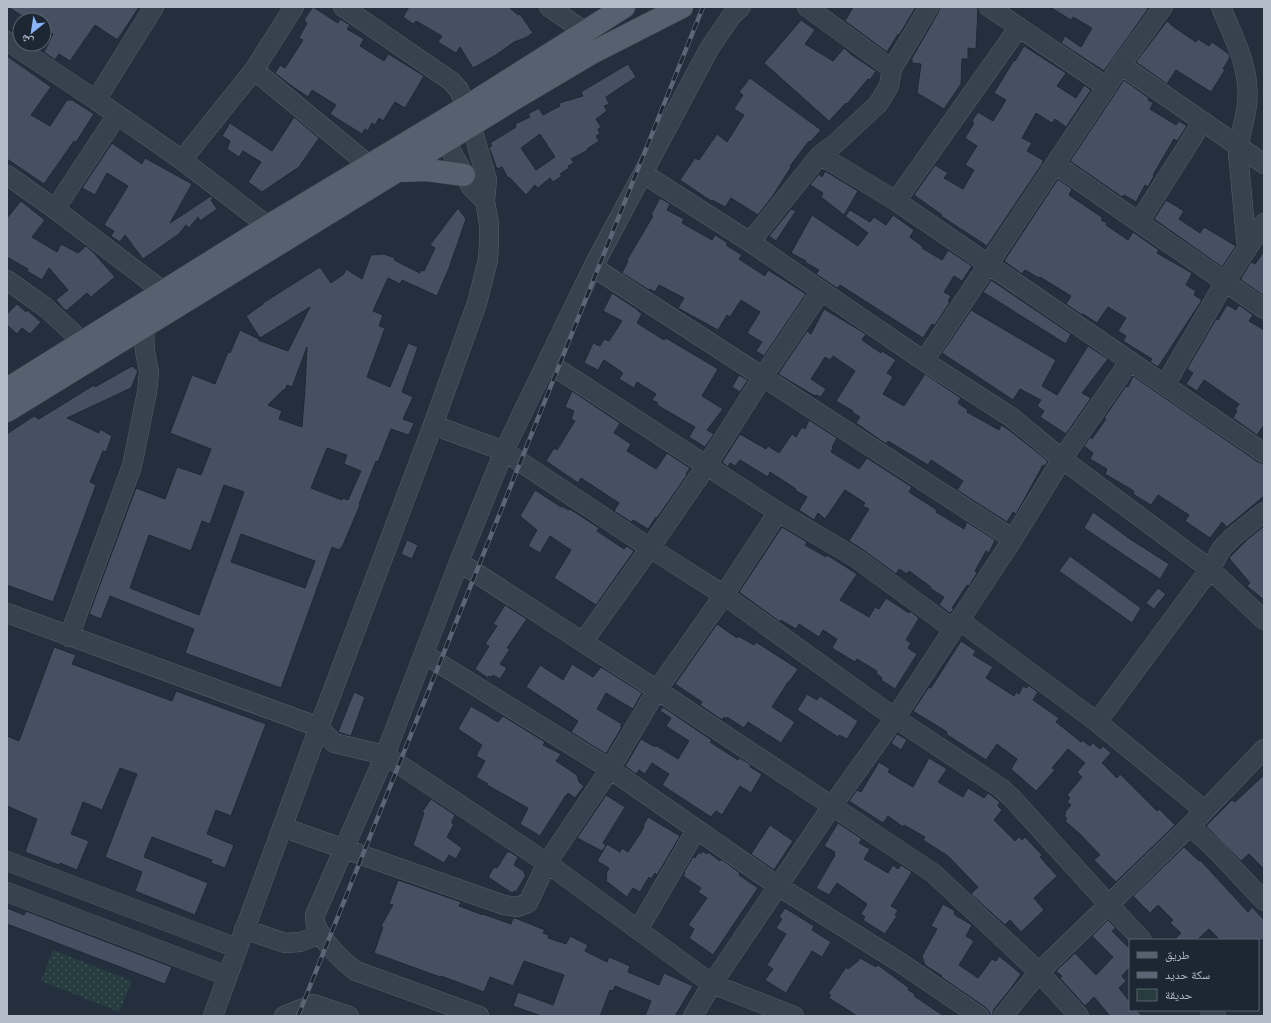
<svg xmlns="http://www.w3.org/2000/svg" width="1271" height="1023" viewBox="0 0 1271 1023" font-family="Montserrat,'Noto Naskh Arabic',sans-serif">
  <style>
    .green { fill: url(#green-dots) }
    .building { fill: #455162; stroke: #1f2835; fill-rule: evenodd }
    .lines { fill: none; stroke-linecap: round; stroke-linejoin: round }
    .minor-casing { stroke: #565f6c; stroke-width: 20 }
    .major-casing { stroke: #414a57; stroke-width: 23 }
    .minor { stroke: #38414e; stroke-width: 19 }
    .major { stroke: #56606e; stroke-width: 22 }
    .rail-casing { stroke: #5a6575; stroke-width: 4.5 }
    .rail { stroke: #1d2633; stroke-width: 3; stroke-dasharray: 9; stroke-linecap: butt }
  </style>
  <defs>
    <pattern id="green-dots" width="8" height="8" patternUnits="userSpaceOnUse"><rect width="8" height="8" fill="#263c3f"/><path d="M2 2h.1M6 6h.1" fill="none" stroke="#435659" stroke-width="1.8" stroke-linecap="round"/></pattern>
  </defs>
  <rect width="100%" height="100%" fill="#242f3e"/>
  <path class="green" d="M53,950L132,981L119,1012L41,981Z"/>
  <path class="building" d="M8,7H139L118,39H116L95,25L70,61L59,54L55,60L44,52L53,34L44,28V20H29Z
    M313,7L338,23L340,19L350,25L347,29L364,39L360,46L384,61L388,54L395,58L424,76L405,108L395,102L383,121L379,118L375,125L372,123L368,131L365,129L362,134L330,114L336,105L312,90L308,97L289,84L275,73L280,65L285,68L303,40L299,38L307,23L304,20Z
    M409,7H509L518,15L520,14L533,33L525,38L514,42L496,55L473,68L460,47L456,53L438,42L442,36L416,21L413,24L403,17Z
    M853,7H916L899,35L898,34L887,52L845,21Z
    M940,7H978V8L976,49L968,48V59H962L961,84L944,109L917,93L921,64L912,63V58L938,13Z
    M1050,7H1146L1148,9L1104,71L1061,43L1065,36L1081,47L1092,28L1073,17L1071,20Z
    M801,20L815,30L805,44L833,61L844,48L852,55L876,71L870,80L868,79L847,104L846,103L829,121L764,63Z
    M1167,21L1171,24V25L1196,42L1198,39L1209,46L1212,42L1229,54L1230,57L1223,69L1225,70L1211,92L1176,70L1167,84L1136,62Z
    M1024,46L1066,73L1057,86L1076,98L1084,85L1091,90L1066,127L1055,119L1052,123L1036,113L1022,138L1032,143L1027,151L1043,160L1042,164L987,246L941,216L942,215L914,195L935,165L948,173L944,178L963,189L974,170L965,165L977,146L965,138L974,123L972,121L978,112L993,121L1006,100L994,93L1014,60L1015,61Z
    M7,56L51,87L31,115L50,126L67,100H72L94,114L76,142L74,141L44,184L7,159Z
    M628,64L636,77L606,97L609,104L604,106L607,111L596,119L601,127L598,129L600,134L596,136L599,141L587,149L588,150L571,159L574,163L568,166L569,168L560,174L562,176L553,182L550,178L538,188L535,185L526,195L509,177L508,178L502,167L497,169L489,147L492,146L490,143L516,127L515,124L530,117L528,114L539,108L543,115L560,106L559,103L583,96L581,92ZM540,134L555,157L536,170L521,148Z
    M750,78L821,130L810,142L809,141L790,166L791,167L772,197L758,215L731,198L725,207L712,200L711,201L680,180L695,158L699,160L717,134L727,142L744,115L734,109L743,95L739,92Z
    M1124,80L1149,98L1148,100L1153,103L1150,109L1176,125L1179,121L1187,126L1177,141L1174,139L1153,175L1154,176L1148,187L1145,185L1136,202L1124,195L1122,197L1070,161Z
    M294,117L319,138L299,167L262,192L248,182L261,162L243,151L239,157L227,149L230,141L222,136L230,123L272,151Z
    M112,143L142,164L145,158L192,184L170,223L211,196L213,198L211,200L217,209L200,221L198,217L189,228L186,225L179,234L143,259L125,235L120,242L111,236L114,231L104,225L128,186L107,173L95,195L82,188Z
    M825,171L858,191L844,215L821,197L823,193L810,185L819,174L822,177Z
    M1058,179L1072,189L1069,195L1103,218L1101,220L1107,223L1106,225L1128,240L1133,232L1159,250L1157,253L1192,273L1186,285L1196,291L1194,295L1202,300L1158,367L1150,362L1152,359L1123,341L1126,336L1118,331L1126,318L1108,307L1097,323L1083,314L1082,315L1066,304L1071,296L1040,277L1039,278L1025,270L1022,274L1004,261Z
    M660,198L670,204L667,210L684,219L682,223L712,240L715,235L728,243L726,245L742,255L739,259L765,276L768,270L806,294L764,356L756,351L762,342L747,333L760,312L741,300L730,317L727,315L718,330L678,308L684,298L659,285L655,292L650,289L649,290L622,273L628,261L627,260L653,216L651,215Z
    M1166,200L1184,211L1179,219L1200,233L1204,227L1236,246L1222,267L1154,219Z
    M21,201L45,220L32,237L57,252L61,244L78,253L86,246L93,252L115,277L91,297L87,293L66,311L56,300L68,290L49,268L42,280L27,271L28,269L7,257V218Z
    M458,208L466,219L449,268L437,296L402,280L400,284L388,278L373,311L383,315L379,326L385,328L367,377L390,387L408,343L418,347L402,392L413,397L403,419L414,423L409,435L391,429L378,462L376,461L365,489L359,504L360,505L343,545L339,550L332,547L281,688L185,653L194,629L110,596L101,619L89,614L136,488L165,499L177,467L201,475L211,449L170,433L192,375L215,384L228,352L230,353L240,330L259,339L258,340L288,351L310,307L260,338L246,316L263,304V303L320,267L331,283L344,274L346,269L362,279L371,255L384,254L395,258L394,260L420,273L421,270L424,271L435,248L430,245ZM307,347L305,388L302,427L279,419L282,411L268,405L283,390H285L287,385L292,387ZM327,448L347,455L344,464L361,471L348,500L343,498L342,500L311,488ZM224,485L244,492L199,615L130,588L149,535L191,551L202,521L210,524ZM241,534L315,561L305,588L231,562Z
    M791,209L796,211L776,241L769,236Z
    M850,210L870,222L874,217L886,225L893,215L914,230L910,237L923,247L922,248L942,260L948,250L972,266L962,281L954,276L944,292L951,296L948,301L950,302L935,325L932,324L923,338L840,285L837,288L816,274L819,270L805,262L806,261L791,253L812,215L858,246L868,233L845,216Z
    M1264,251V296L1241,280V278L1251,262L1255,264Z
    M991,280L1071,334L1066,344L983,292Z
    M612,293L638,310V311L642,314L637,323L664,340L666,338L718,369L702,396L723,409L707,430L714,434L705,447L689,437L695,427L657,405L658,403L652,400L656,394L637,382L634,388L619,379L623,373L604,360L598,370L584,363L593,343L600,346L604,339L609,341L622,321L603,311Z
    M17,304L26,312L27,310L41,322L30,334L22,328L17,334L7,325V314Z
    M1227,305L1236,310L1239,305L1253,315L1249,321L1264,330V425L1257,435L1233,418L1237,411L1235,410L1239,404L1204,380L1197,391L1186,384L1193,373L1187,369L1216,319L1218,320Z
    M824,309L866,334L862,340L881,353L882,351L896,360L887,373L893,377L883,394L904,406L925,374L961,398L958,403L968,410L967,412L999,430L1001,425L1009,430L1048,461L1045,466L1043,465L1016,514L1013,512L1007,522L957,490L963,481L931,460L928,465L888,441L886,444L856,423L860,417L852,412L853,411L836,401L855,371L833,356L830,360L825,357L811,379L826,389L821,397L816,395L815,396L778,374L807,331L811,334Z
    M971,310L1056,360L1042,386L1057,395L1088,346L1108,359L1082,393L1091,398L1066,434L1040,417L1044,411L1037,406L1041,400L1020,389L1013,400L942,353Z
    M132,366L138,371L131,388L67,418L99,433L100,429L112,436L106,452L103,451L90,482L96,485L53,602L7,585V434L34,416L39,419L94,385L95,387Z
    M739,375L748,380L740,392L732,387Z
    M1133,376L1258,462L1264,464V496L1227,527L1222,522L1210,538L1185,521L1189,515L1158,495L1151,505L1133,494L1134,491L1105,474L1107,469L1090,459L1093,453L1084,446L1090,437L1092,439L1106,419L1104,418L1126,386L1128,387Z
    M572,391L620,423L614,433L631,444L627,451L656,469L667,453L690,468L686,474L687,475L657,518L656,517L648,529L633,520L631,522L614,511L619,503L581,478L578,483L546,461L554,448L557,450L575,421L571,419L574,411L565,407Z
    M809,420L837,438L832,447L833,448L831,452L859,469L867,458L912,487L909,492L937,510L936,512L964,529L967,522L995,540L989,553L986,551L975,571L977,573L969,586L967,585L952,608L954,609L950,613L939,605L944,597L930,588L931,587L909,571L907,574L899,569L896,574L862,549L849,541L869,509L863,506L865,503L845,490L825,519L818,513L814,520L799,510L807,497L795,490L796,489L770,472L768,477L740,460L735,466L730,463L728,467L722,462L740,434L766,449L768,446L779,453L792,434L796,437L802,427L805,429Z
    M535,490L561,507V506L569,510L570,509L599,528L597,531L624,549L627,546L634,551L596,605L554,578L571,550L550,536L540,553L528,546L537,530L520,516Z
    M1093,512L1130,539L1169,564L1160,579L1084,528Z
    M1264,526V600L1247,586L1250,583L1229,558L1248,539Z
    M782,527L807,542L805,545L826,557L827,555L857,574L840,600L869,617L875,607L879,609L886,598L909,613L910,611L919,618L906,640L911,643L908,648L917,654L895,689L881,680L882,678L876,673L877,671L857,659L855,662L832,648L837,639L823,630L819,637L799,624L796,629L781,620L780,622L739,592Z
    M407,540L418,545L412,559L401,554Z
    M1070,556L1141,608L1132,623L1059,571Z
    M1158,588L1166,594L1154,609L1146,603Z
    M505,605L527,619L507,648L510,649L500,664L507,668L500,679L493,675L492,677L489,676L488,678L475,669L489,646L485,644L497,626L493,624Z
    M717,624L737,638L738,636L754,645L756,642L798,669L789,682H788L772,707L795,722L781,743L748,722L744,728L727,717L726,719L724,717L722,720L700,705L702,702L675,684Z
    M961,641L976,651L973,655L993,667L986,678L1014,696L1016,692L1019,694L1023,686L1027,688L1028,685L1031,687L1038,692L1033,700L1059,718L1056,722L1081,742L1082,740L1090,746L1093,743L1100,749L1103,746L1111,753L1102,763L1117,778L1120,774L1157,811L1159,809L1175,825L1116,882L1094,860L1100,855L1080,834L1065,821L1067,818L1064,816L1066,814L1065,812L1071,805L1067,802L1070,798L1067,795L1082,777L1077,772L1085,763L1068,749L1052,768L1055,770L1036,791L1011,769L1017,759L997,744L986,760L946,734L947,732L913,711L929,687L931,688Z
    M54,647L76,655L72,664L172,701L176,691L266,724L231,816L216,810L207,834L234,845L225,868L211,863L212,860L152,837L144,857L208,883L195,915L135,891L142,872L105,857L137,774L120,768L102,810L83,802L71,834L89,841L77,870L60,863L59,865L25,852L37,819L7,806V736L19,741Z
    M572,664L593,677L601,667L642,693L633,709L606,693L597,709L622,724L620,726L622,727L606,754L571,732L578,721L526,687L540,665L563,680Z
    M354,692L365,697L351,736L338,732Z
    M807,694L817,700L820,696L858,721L847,739L839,735L838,737L797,710Z
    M471,706L498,722L503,716L545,742L543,745L561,754L556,761L577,775L579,782L584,786L575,798L568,793L567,796L566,795L540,836L520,824L528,808L487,785L488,784L476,777L485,761L476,756L482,745L458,729Z
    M663,707L710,739L712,740L710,742L738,760L740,758L751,765L750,767L762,774L751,793L740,786L722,815L716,811L711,817L662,785L669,774L652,763L645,774L639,770L636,774L625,766L641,739L653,746H657L678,759L689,741L666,726L671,718L660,711Z
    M897,734L907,740L901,750L891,743Z
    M929,758L947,769L938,782L963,797L968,788L984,798L988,793L1000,802L998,806L1002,810L994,820L1015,841L1019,837L1022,840L1025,837L1042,855L1040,857L1057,876L1034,898L1044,910L1021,932L1010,920L1005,925L971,894L978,887L948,856L923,840L925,837L904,825L903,827L888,816L883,823L849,801L857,790L861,792L879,762L890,769L888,772L913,787Z
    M1264,775V869L1249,854L1241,861L1206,826L1232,800L1235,802Z
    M606,795L625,807L603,843L606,845L602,851L577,838Z
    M431,799L455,815L452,821V823L454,824L447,837L462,848L456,859L449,855L444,863L413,845L424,813L422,812Z
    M648,817L680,836L657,875L655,873L651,879L649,877L640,892L633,888L627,897L606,881L607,876L606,874L609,868L597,861L607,844L620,852L622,848L628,852L640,834L644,827L643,826Z
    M838,823L862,839L859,843L870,849L864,859L888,873L893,865L898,869L901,865L912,872L891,906L898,910L895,915L897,916L885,934L863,920L865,917L861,914L867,904L837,883L829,895L816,888L835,855L834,854L835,852L824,846Z
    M770,825L793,841L774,870L751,854Z
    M1184,847L1199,861L1200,860L1248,912L1252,907L1264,920V940H1220L1209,929L1197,940H1174L1181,933L1170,923L1173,920L1158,905L1150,913L1133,896Z
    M703,851L707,854L708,852L720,861L721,859L740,873L739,875L758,888L713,955L689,938L694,929L688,925L707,898L698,892L701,888L683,876L685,873L684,872L693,857L695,858L699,852L701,854Z
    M507,852H510L518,857L514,865L525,872L524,874L526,875L516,892L514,891L512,893L488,877L494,867L497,868Z
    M398,880L461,902L459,906L483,915V914L511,924L513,918H515L545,930L543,933L549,935L548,938L566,944L570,936L588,945L585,951L607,962L609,957L630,966L628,972L659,985L664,973L693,986L675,1016H645L651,1001L615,986L613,991L610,990L600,1016H541L513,1006L518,992L553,1005L564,975L524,961L513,986L490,977L484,992L441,976L440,977L374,953L383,927L381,926L393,905L389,904Z
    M943,904L955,911L954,913L955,915L972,925L966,936L974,941L959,965L978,978L992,959L996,961L999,956L1021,974L1012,987L994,1009L992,1016H990L989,1011L985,1007L941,977L942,976L925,965L922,956L937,929L931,926Z
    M7,908L24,915L26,911L172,967L165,984L7,924Z
    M785,908L814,926L812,930L831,942L822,957L812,951L786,993L765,980L773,969L767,965L786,934L776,928L782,919L779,917Z
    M1108,920L1116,928L1112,931L1130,949V967L1122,976L1126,981L1119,988L1130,1002V1010H1137L1142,1016H1110L1094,997L1085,1006L1060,978L1062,976L1056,971L1075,953L1096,975L1113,957L1092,936Z
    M860,958L876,967L878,965L909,988L908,990L915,994L914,996L944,1016H857L829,998L831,995L828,994L846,967L848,969L858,961Z"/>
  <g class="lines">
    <defs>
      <path id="minor" d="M549,7L584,31
        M807,7L892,69
        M989,7L1107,87
        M1221,7C1234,40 1251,67 1247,105C1245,121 1239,137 1238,153L1247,249
        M7,41L96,100L182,160L268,226
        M1121,65L1264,164
        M254,70L370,166
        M96,100L154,7
        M439,129L471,187L485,201
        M820,155L896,201L1264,453
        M182,160L254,70L294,7
        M1055,164L1264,309
        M644,174L750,242L924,361L1011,417L1062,459L1210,569L1264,620
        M7,175L55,209L164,292
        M896,201L1019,27
        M55,209L117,115
        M1139,222L1203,121
        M750,242L820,155L835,144L878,104L889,86L892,69L929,7
        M593,267L1013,539
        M7,280L45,307L83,342
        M924,361L1121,65L1163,7
        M547,362L778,512L856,558L953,629
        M1165,385L1225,282L1264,223
        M433,425L504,451L650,548L724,595L895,718L1001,788L1012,798L1109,905L1142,940
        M459,562L657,690L933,873L1039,972L1079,1016
        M7,613L319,727L334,743L385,755L547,863L712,984L794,1016
        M959,620L1097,722L1204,810
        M69,637L132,466L147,392L149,372L145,351L144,328
        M583,642L650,548L707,465L762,378L821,291
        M424,654L610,769L778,886L901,963L979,1016
        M1097,722L1210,569L1222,548L1234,536L1264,512
        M1190,826L1215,849L1264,901
        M282,827L504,905L517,907L528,903L547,863L610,769L657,690L724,595L778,512
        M7,861L237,948
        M7,892L227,976
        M244,929L285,943L300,942L321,934
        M638,930L696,830
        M1210,1010L1216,1016
        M213,1016L319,727L433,425L477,303L488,260L489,244V224L485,201L487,180L466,107L459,90L451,81L343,7
        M284,1016L313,1004L349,1016
        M479,1016L356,971C343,962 321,940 316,925C315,922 315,918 315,915L385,755L459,562L504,451L593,267L709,49L732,15L741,7
        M693,1016L712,984L832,806L895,718L1013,539L1062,459L1130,361
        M1003,1016L1039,972L1190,826L1264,749"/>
      <path id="major" d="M398,171L427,170L464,175
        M7,389L268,226L466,107L624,7
        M7,411L511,101L590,54L682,7"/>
    </defs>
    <use href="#minor" class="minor-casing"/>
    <use href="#major" class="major-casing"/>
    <use href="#minor" class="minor"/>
    <use href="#major" class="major"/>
    <defs>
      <path id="rail" d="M298,1016L703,7"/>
    </defs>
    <use href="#rail" class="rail-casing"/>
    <use href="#rail" class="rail"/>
  </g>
  <rect width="1271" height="1023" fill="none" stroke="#b4bcc9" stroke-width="16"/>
  <rect x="1129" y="939" width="130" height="72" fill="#1d2633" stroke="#59626f"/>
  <rect x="1137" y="952" width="20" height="6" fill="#56606e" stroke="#59626f"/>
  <text x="1165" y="959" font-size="12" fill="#b4bcc9">طريق</text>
  <rect x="1137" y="972" width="20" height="6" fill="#5a6575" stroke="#59626f"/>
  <text x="1165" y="979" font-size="12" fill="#b4bcc9">سكة حديد</text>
  <rect x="1137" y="989" width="20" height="12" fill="#263c3f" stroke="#59626f"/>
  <text x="1165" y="999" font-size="12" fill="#b4bcc9">حديقة</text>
  <g transform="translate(32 32) rotate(210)"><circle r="19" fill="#1d2633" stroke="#59626f"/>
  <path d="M0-3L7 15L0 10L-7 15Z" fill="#8ab4f8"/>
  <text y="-6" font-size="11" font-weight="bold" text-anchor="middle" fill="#b4bcc9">ش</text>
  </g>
</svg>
